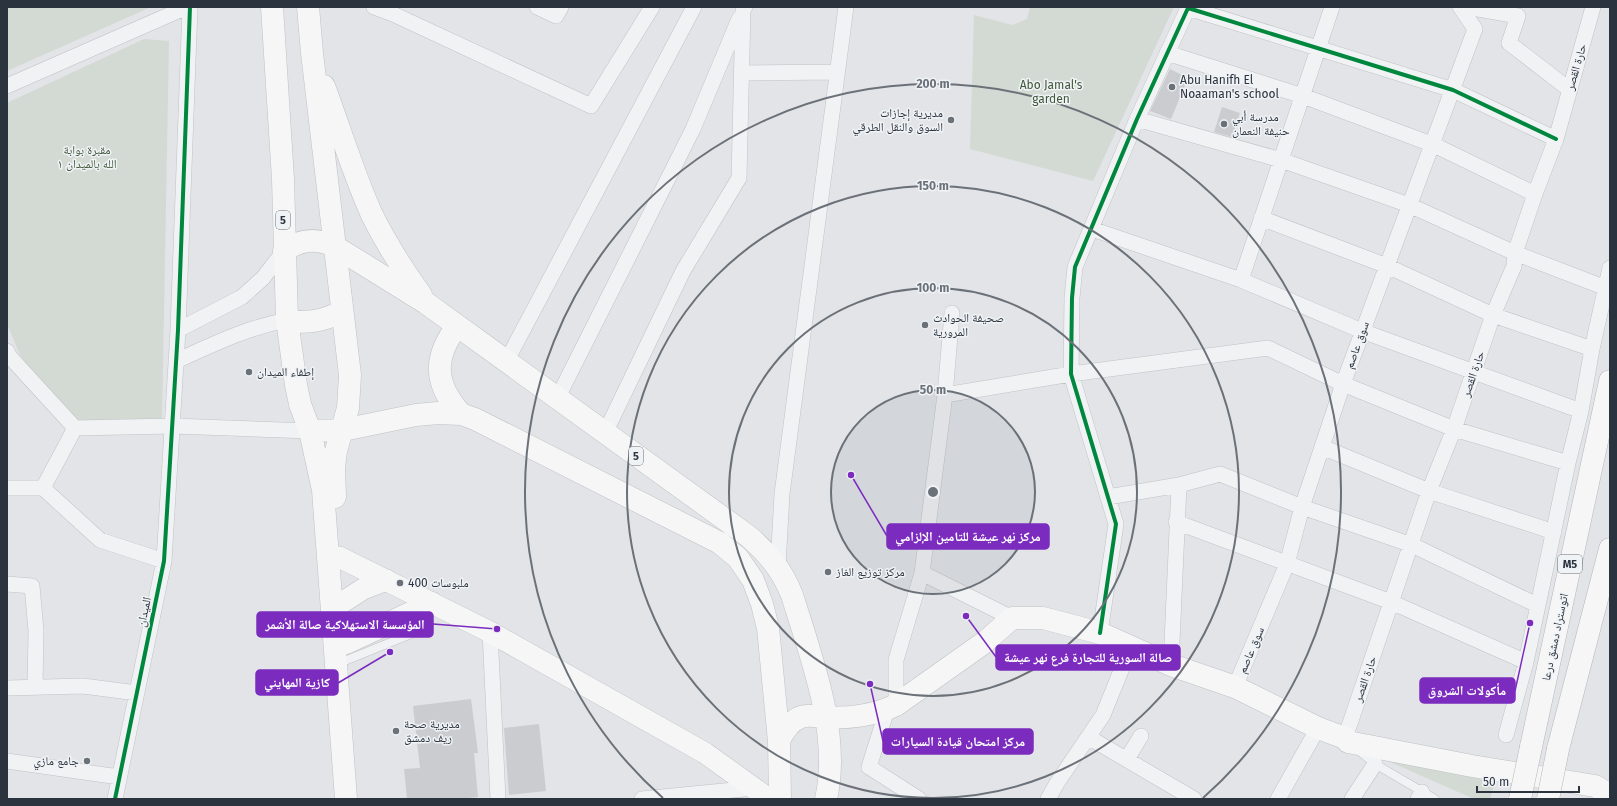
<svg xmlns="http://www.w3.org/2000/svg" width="1617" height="806" viewBox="0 0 1617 806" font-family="'Fira Sans','Noto Naskh Arabic',sans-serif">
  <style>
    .green { fill: #d3dad3 }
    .building { fill: #cbcccf }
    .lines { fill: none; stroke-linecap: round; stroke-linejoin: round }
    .lane-casing { stroke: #c1c2c5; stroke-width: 9 }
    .street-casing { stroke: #c1c2c5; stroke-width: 16 }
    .secondary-casing { stroke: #c1c2c5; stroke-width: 22 }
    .primary-casing { stroke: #bfc1c4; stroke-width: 23 }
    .highway-casing { stroke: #b5b7bb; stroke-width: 23 }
    .lane { stroke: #f1f2f4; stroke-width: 8 }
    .street { stroke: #f1f2f4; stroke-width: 15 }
    .secondary { stroke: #f6f6f6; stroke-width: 21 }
    .primary { stroke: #f6f6f6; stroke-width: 22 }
    .highway { stroke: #f6f6f6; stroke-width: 22 }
    .highway-bridge-casing { stroke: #b5b7bb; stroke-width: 23; stroke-linecap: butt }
    .highway-bridge { stroke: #f6f6f6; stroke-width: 22 }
    .cycleway-casing { stroke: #f0f3f6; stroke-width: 6 }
    .cycleway { stroke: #00873e; stroke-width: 4 }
    .ring { fill: none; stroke: #6b7179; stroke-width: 2 }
    .poi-dot { fill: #6b7179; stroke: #f0f3f6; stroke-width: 1.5 }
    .labels { text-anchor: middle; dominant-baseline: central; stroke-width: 3; stroke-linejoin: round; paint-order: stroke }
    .shield { fill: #f0f3f6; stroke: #666d75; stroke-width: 1 }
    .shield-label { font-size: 11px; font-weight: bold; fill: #2b333e }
    .street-label { font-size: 12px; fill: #2b333e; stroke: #f0f3f6 }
    .poi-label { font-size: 12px; fill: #2b333e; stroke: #f0f3f6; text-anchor: start }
    .park-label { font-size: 12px; fill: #41583a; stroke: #f0f3f6 }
    .centre { fill: #6b7179; stroke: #f0f3f6; stroke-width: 2 }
    .ring-label { font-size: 12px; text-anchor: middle; font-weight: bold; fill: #6b7179; stroke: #f0f3f6; stroke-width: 3; stroke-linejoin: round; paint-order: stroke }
    .leader { fill: none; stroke: #7b2cbf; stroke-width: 1.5 }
    .callout-dot { fill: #7b2cbf; stroke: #f0f3f6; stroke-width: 1.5 }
    .callout { fill: #7b2cbf; stroke: #7b2cbf; stroke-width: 1.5 }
    .callout-label { font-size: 13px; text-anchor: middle; font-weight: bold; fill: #fff }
  </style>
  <rect width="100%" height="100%" fill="#e2e4e7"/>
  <path class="green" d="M7,7H151L7,71Z
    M1030,7H1174L1093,181L970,149L974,15L1012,25L1027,19Z
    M144,39L169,41L162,420L69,424L20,355L7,324V103Z
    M1388,761L1497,778L1490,799H1474Z"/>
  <path class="building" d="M1170,69L1188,78L1171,119L1150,111Z
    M1222,107L1240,113L1232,137L1214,132Z
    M471,699L478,753H474L478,797L459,799H407L404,769L420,768L413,706Z
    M539,724L546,791L509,795L504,728Z"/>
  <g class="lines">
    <defs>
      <path id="lane" d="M347,660L416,632L424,623L425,608
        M1358,750L1375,764L1435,799"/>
      <path id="street" d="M374,7L393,14L591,106L652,7
        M537,7L556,16L561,7
        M1467,7L1518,16L1509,43L1570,90
        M1167,53L1303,96L1434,145L1535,194
        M742,73L837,72
        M7,86L187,7
        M1137,119L1281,160L1409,205L1515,253L1606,288
        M1261,218L1387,266L1493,315L1592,349
        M1092,229L1241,280L1362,331L1581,411
        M1241,280L1332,7
        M178,330L242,297L263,278L284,251
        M7,351L10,357L75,428L173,426L310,431
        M176,361C214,344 246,328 287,320
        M506,362L694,7
        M945,395L1071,374L1268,348L1343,384L1454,429L1568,463
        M557,399L693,129L739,19
        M75,428L43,488L100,540L164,561
        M605,433L683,271L739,178L743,10L745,7
        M1322,447L1429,491L1554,532
        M7,488H43
        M1108,497L1179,485L1220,474L1302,507L1412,545L1537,605
        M1176,522L1391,602L1526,662
        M778,566L782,494L846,7
        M922,573L945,395L952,313
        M7,584L32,586L36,631L35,687
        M490,632L498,799
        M1100,633L1116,524L1071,374L1072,298L1075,267L1137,119L1188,8L1453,90L1556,139
        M1171,665L1179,485
        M1235,687L1287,564L1302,507L1343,384L1475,29L1460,7
        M7,688L83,686L137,693
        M896,705V660L922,573L1012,618
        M887,710L869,767L919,799
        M1506,735L1526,662L1568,463L1581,411L1592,349L1610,268
        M1088,737L1194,799
        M1345,738L1429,491L1454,429L1493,315L1514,266L1515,253L1535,194L1556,139L1593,7
        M1127,759L1141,736
        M7,761L119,777
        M115,799L164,561L178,330L190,7
        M642,799L754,788
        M1048,799L1057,783L1103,715L1131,646
        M1278,799L1318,728
        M1352,799L1375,764
        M1418,799L1422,792"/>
      <path id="secondary" d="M339,557L490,632L705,753L769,799
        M343,602L363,589L387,580"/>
      <path id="primary" d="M272,7L283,179L287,320L296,385L300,404L310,431L323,490L346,799
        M308,7L312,53L350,375L348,408L336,451L334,468L335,497
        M324,86C340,129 353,173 372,215C386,243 403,270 421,295
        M284,251C300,239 316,238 334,246L426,303L748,536C768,553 782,570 792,595C811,657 841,734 826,799
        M287,320C308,324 324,321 342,311
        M457,326C433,358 434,384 461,414
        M310,431L343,430L416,415L438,413L461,414L475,419L720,543L738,558L753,580L762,604L768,628L779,741L780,799
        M346,643L432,603
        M779,741C784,730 790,721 801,717C810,714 817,717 826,717C848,719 876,715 896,705L985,642L1012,618H1043L1100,633L1171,665L1235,687L1318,728L1345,738L1348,742L1472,766L1595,786L1610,795"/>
      <path id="highway" d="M1531,747L1610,381
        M1558,749L1610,549"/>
    </defs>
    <use href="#lane" class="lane-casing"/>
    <use href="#street" class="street-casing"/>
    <use href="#secondary" class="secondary-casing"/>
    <use href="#primary" class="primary-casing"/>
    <use href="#highway" class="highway-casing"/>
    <use href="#lane" class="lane"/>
    <use href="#street" class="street"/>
    <use href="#secondary" class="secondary"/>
    <use href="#primary" class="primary"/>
    <use href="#highway" class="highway"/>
    <defs>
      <path id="highway-bridge" d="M1520,799L1531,747
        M1548,799L1558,749"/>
    </defs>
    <use href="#highway-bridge" class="highway-bridge-casing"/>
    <use href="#highway-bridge" class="highway-bridge"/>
    <defs>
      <path id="cycleway" d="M1100,633L1116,524L1071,374L1072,298L1075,267L1137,119L1188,8L1453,90L1556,139
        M115,799L164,561L178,330L190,7"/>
    </defs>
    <use href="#cycleway" class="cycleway-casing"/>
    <use href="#cycleway" class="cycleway"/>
  </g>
  <circle cx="933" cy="492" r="102" fill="#6b7179" fill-opacity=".12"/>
  <g class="ring">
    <circle cx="933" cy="492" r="102"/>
    <circle cx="933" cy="492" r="204"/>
    <circle cx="933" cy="492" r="306"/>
    <path d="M663 798A408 408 0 1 1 1203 798"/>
  </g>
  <g class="poi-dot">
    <circle cx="1172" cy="87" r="4"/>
    <circle cx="951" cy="120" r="4"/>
    <circle cx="1224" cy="124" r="4"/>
    <circle cx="925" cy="325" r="4"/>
    <circle cx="249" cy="372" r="4"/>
    <circle cx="828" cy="572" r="4"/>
    <circle cx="400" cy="583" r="4"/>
    <circle cx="396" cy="731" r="4"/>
    <circle cx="87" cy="761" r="4"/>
  </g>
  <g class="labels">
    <g class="shield">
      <rect x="276" y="211" width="14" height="18" rx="3"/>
      <rect x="629" y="447" width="14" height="18" rx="3"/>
      <rect x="1558" y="555" width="24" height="18" rx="3"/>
    </g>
    <g class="shield-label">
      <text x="283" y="220">5</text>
      <text x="636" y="456">5</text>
      <text x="1570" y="564">M5</text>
    </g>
    <g class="street-label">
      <text transform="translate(1576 67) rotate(-74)">حارة القصر</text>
      <text transform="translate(1357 345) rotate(-70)">سوق عاصم</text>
      <text transform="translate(1473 374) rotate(-71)">حارة القصر</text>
      <text transform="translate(144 612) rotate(-78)">الميدان</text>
      <text transform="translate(1555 637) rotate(-78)">اتوستراد دمشق درعا</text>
      <text transform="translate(1251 650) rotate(-67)">سوق عاصم</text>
      <text transform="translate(1365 679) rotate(-71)">حارة القصر</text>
    </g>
    <g class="poi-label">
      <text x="1180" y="80">Abu Hanifh El<tspan x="1180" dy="14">Noaaman's school</tspan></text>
      <text x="943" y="113" text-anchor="end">مديرية إجازات<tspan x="943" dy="14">السوق والنقل الطرقي</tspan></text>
      <text x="1232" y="117">مدرسة أبي<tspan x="1232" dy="14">حنيفة النعمان</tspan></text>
      <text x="933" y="318">صحيفة الحوادث<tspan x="933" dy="14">المرورية</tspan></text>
      <text x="257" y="372">إطفاء الميدان</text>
      <text x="836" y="572">مركز توزيع الغاز</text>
      <text x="408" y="583">ملبوسات 400</text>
      <text x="404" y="724">مديرية صحة<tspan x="404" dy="14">ريف دمشق</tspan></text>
      <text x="79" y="761" text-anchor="end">جامع مازي</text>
    </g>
    <g class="park-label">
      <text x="1051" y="85">Abo Jamal's<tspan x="1051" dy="14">garden</tspan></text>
      <text x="87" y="150">مقبرة بوابة<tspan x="87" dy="14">الله بالميدان ١</tspan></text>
    </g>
  </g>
  <circle cx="933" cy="492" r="6" class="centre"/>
  <g class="ring-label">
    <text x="933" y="88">200 m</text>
    <text x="933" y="190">150 m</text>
    <text x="933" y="292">100 m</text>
    <text x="933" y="394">50 m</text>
  </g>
  <path class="leader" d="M851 475L887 536M497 629L433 624M966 616L996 657M390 652L338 683M1530 623L1515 691M870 684L883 741"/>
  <g class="callout-dot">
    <circle cx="851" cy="475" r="4"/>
    <circle cx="497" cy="629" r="4"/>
    <circle cx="966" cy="616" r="4"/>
    <circle cx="390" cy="652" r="4"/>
    <circle cx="1530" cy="623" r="4"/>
    <circle cx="870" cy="684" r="4"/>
  </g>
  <g class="callout">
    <rect x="887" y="524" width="162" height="25" rx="4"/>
    <rect x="257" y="612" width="176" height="25" rx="4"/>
    <rect x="996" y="645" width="184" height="25" rx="4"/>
    <rect x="256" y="670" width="82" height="25" rx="4"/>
    <rect x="1420" y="678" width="95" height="25" rx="4"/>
    <rect x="883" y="729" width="150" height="25" rx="4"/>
  </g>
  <g class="callout-label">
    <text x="968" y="541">مركز نهر عيشة للتامين الإلزامي</text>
    <text x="345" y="629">المؤسسة الاستهلاكية صالة الأشمر</text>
    <text x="1088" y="662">صالة السورية للتجارة فرع نهر عيشة</text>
    <text x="297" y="687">كازية المهايني</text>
    <text x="1467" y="695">مأكولات الشروق</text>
    <text x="958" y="746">مركز امتحان قيادة السيارات</text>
  </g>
  <rect width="1617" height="806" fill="none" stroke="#2b333e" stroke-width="16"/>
  <path d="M1477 786v6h102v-6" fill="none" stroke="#2b333e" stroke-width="2"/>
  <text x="1483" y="786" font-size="12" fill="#2b333e" stroke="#f0f3f6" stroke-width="3" paint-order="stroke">50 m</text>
</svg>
